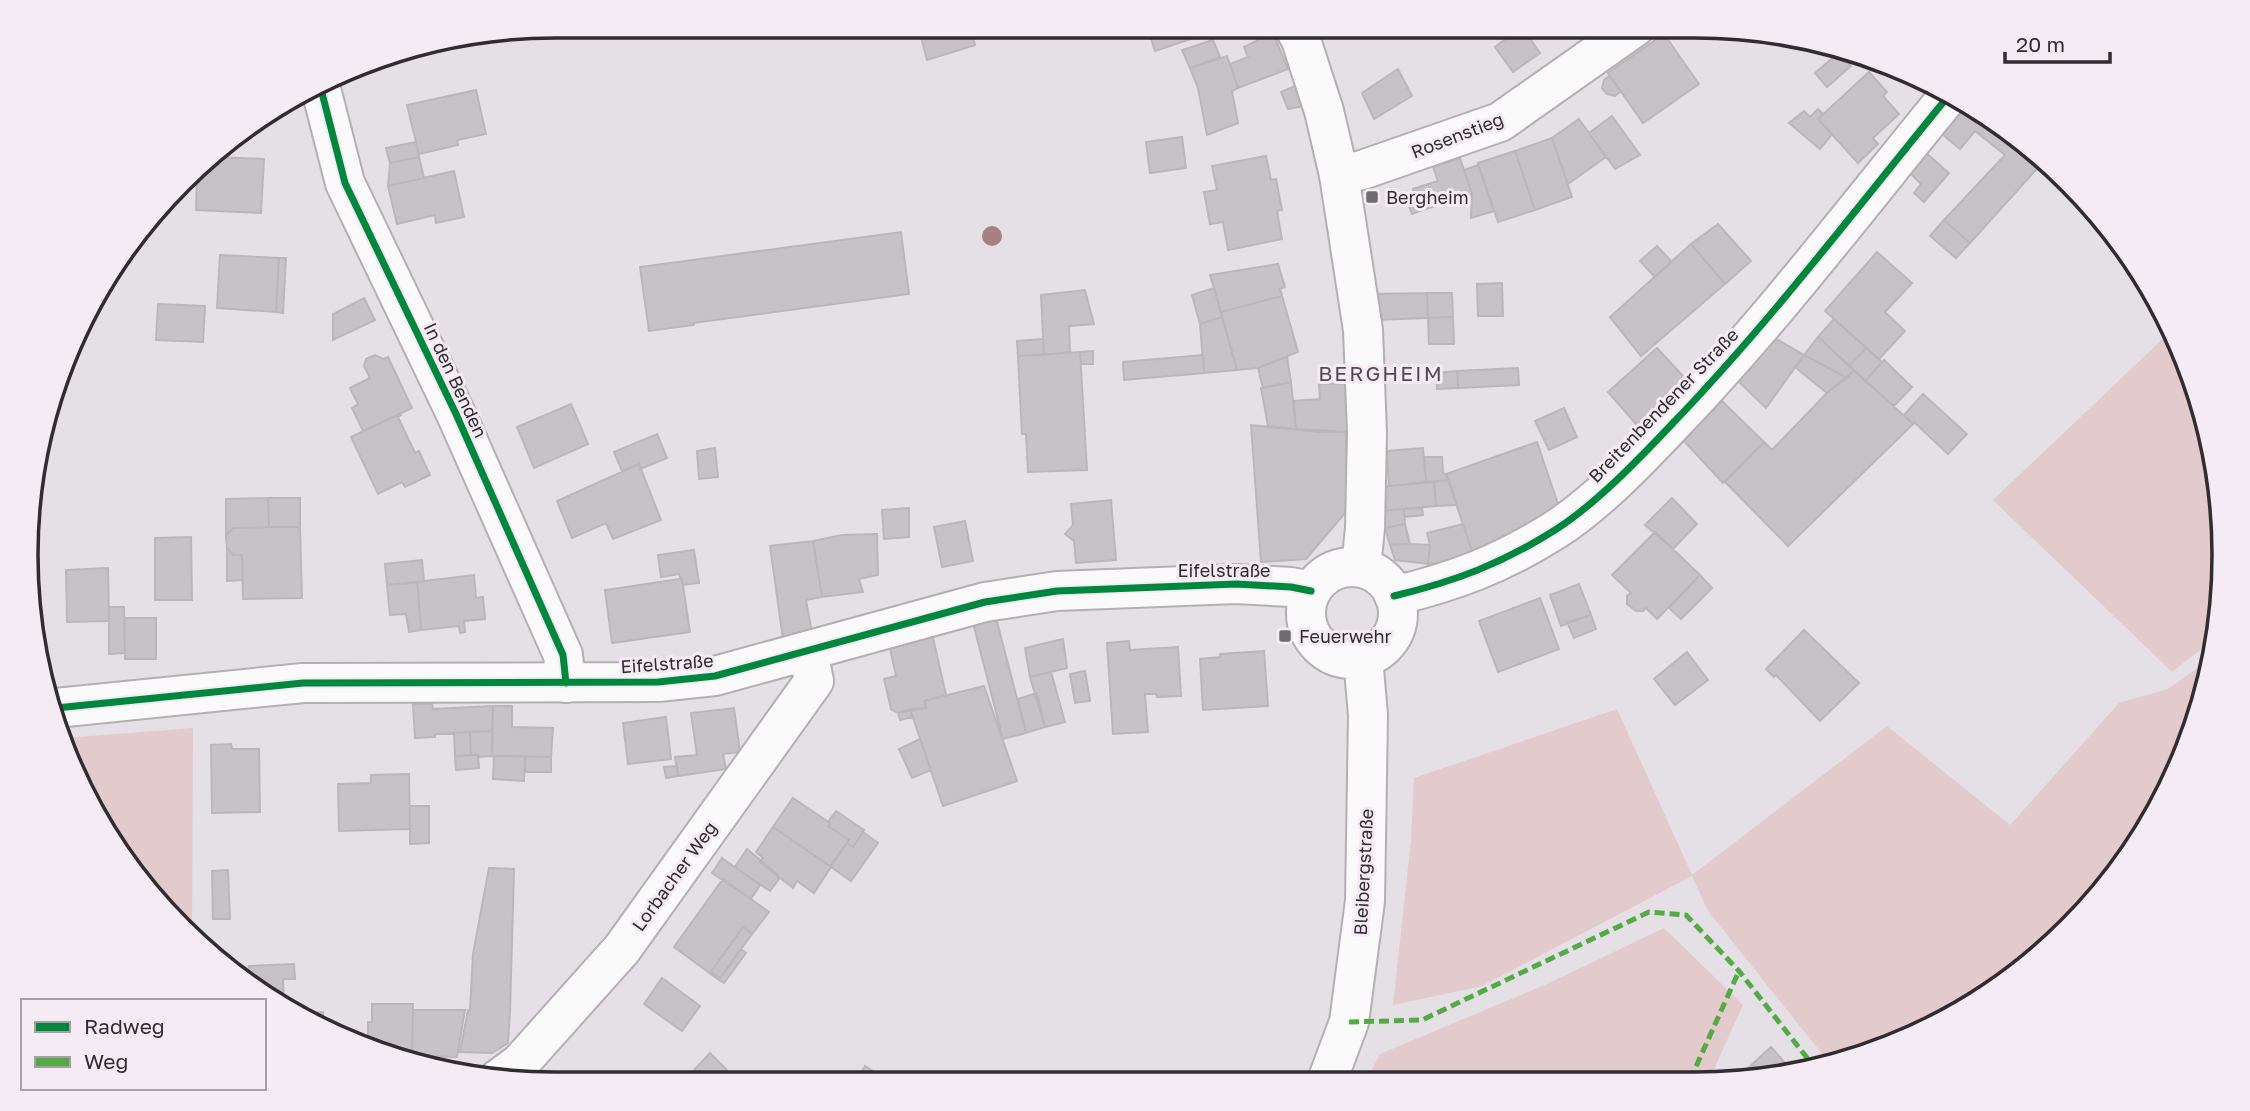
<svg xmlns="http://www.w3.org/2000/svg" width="2250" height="1111" viewBox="0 0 2250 1111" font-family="'Golos Text',sans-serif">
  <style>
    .green { fill: #e3cacc }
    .building { fill: #c7c2c6; stroke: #bbb6b9; stroke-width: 2 }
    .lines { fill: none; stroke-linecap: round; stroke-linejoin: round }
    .street-casing { stroke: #b4afb3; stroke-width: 42 }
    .secondary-casing { stroke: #b4afb3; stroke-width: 42 }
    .street { stroke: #fbfafb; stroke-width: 38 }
    .secondary { stroke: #fbfafb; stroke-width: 38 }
    .quiet { stroke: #54ab45; stroke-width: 5; stroke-dasharray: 10 5; stroke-linecap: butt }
    .cycleway-casing { stroke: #f5ebf4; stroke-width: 11 }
    .cycleway { stroke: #00873e; stroke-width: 7 }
    .tree { fill: #a77f84 }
    .poi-dot { fill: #6f6b6f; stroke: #f5ebf4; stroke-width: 2.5 }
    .labels { text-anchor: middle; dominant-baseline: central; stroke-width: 6; stroke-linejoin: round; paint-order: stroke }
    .street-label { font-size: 18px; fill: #302c30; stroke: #f5ebf4 }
    .poi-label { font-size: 18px; fill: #302c30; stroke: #f5ebf4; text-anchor: start }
    .quarter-label { font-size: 21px; letter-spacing: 2px; fill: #524951; stroke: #f5ebf4 }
    .rim { fill: none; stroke: #302c30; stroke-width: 3.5 }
  </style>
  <rect width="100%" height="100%" fill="#e5e0e5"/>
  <path class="green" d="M2171,331L2196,385L2219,486L2223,590L2214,639L2172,672L1993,500Z
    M2211,658L2206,692L2169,789L2093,904L1989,995L1865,1057L1831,1065L1708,911L1692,876L1482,986L1393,1005L1411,840L1414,778L1617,709L1692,875L1887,726L2010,825L2119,703L2168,689Z
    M193,728L192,938L181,929L81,789L65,738Z
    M1664,928L1743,1005L1709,1080L1366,1081L1380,1054L1547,984Z"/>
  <path class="building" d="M954,27H969L975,45L927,60L921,37Z
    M1147,27H1227L1155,51Z
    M1522,27L1540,53L1513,72L1495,47Z
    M1273,33L1288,69L1238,88L1230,64L1248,57L1244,47Z
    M1664,34L1699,84L1643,123L1608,73Z
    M1213,40L1220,57L1190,68L1182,50Z
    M433,46L435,53L375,66L374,60L385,54Z
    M1838,53L1851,66L1827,87L1815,73Z
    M1227,56L1238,88L1232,91L1238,123L1207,135L1198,88L1190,68Z
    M1398,69L1412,96L1374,119L1362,93Z
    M1869,72L1887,92L1883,96L1899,114L1873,138L1878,144L1858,163L1818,119Z
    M1609,76L1621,91L1615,96L1607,94L1602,88L1604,80Z
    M1295,86L1304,106L1288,109L1281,92Z
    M476,90L486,134L457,140L458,145L419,154L407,105Z
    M1967,105L2016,135L2044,161L1970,243L1944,220L2005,155L1975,131L1960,149L1942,134Z
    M1818,109L1823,114L1818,119L1832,134L1820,149L1789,123L1804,111L1810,117Z
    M1612,116L1640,155L1615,169L1589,133Z
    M1579,119L1606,157L1568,184L1552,138Z
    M1182,137L1186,168L1150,173L1146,142Z
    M1552,138L1572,197L1535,210L1515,151Z
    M416,142L419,157L390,163L386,148Z
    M1515,151L1535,210L1498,222L1478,163Z
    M1925,152L1949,173L1924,202L1914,193L1921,184L1909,172Z
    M1266,156L1271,180L1276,179L1282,210L1277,211L1282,239L1228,250L1223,222L1210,224L1204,192L1217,190L1212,166Z
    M213,157L264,159L261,213L196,210L197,174Z
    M419,157L424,178L388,186L390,163Z
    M1460,158L1472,194L1420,211L1413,189L1438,181L1433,167Z
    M1478,165L1494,211L1471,218L1472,194L1464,170Z
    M454,171L464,217L436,223L435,215L397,224L388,186Z
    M1416,197L1420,211L1412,214L1407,201Z
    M1944,220L1970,243L1956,258L1930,236Z
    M1718,224L1751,261L1725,284L1691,244Z
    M901,232L909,294L693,323L694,325L649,331L640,267Z
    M1691,244L1725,284L1641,356L1610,317Z
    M1657,246L1672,262L1655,277L1640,261Z
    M1877,252L1912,283L1885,312L1905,331L1879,359L1825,311Z
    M220,255L279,258L276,312L217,308Z
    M279,258H286L283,313L276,312Z
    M1278,264L1285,287L1280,289L1282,296L1221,312L1210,275Z
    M1502,283L1503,316H1478L1477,284Z
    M1214,288L1222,317L1200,324L1192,295Z
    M1085,290L1094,324L1069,326L1070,352L1044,355L1041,295Z
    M1427,293L1428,318L1374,320L1372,294Z
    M1427,293H1452L1453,317L1428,318Z
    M1282,296L1298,352L1258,368L1237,370L1221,312Z
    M364,298L375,320L333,340V314Z
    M158,304L205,306L203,342L156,340Z
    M1222,317L1237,370L1204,373L1200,324Z
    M1453,317L1454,344H1429L1428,318Z
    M1834,319L1866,348L1849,366L1818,337Z
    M1773,337L1804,355L1766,408L1738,381Z
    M1818,337L1854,370L1847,378L1804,355Z
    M1043,339L1044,355L1018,356L1017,341Z
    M1657,348L1693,387L1643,432L1608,392Z
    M1866,348L1882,362L1865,381L1849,366Z
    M1093,351V364H1081L1080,352Z
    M1080,352L1087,470L1028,472L1026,434H1022L1018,356Z
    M375,355L383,359L388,357L412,408L363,431L352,408L358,404L350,388L370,378L364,366L366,359Z
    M1203,355L1204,373L1124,380L1123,362Z
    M1804,355L1847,378L1827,393L1795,367Z
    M1287,357L1291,382L1263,388L1258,368Z
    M1884,360L1912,387L1894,406L1865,381Z
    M1518,368L1519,385L1458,388L1457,371Z
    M1854,370L1913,424L1788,546L1725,482L1764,442L1772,450L1827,393Z
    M1457,371L1458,388L1437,389L1436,373Z
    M1291,382L1296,429L1268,426L1261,388Z
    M1351,383V432L1296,429L1294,401L1320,399L1319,384Z
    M1923,394L1967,434L1948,454L1914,422L1913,424L1904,415Z
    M1722,401L1764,442L1723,483L1683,440Z
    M571,404L588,444L534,468L517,427Z
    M1564,408L1577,437L1549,450L1535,421Z
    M400,414L401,415L398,417L415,453L419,451L430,475L405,487L402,482L378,494L351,437Z
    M1251,425L1320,432H1346V512L1306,559L1261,562Z
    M657,434L667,458L640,469L639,464L622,471L614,452Z
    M1537,442L1560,510L1474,557L1446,474Z
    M715,448L718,477L699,479L697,451Z
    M1423,448L1426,482L1389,486L1387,451Z
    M1424,457H1442L1443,473L1446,474L1449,480L1426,482Z
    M639,464L661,520L613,539L606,523L572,538L557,501Z
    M1449,480L1457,505L1436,506L1434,482Z
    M1434,482L1436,506L1381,511L1379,487Z
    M268,498L269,527L233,528L226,536V499Z
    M268,498H300V527H269Z
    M1672,498L1697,524L1673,549L1645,525Z
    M1111,500L1116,560L1076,563L1074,541L1065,534L1073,525L1071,504Z
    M909,508V537L884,539L882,510Z
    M1422,508L1423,515L1405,517L1404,509Z
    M1404,509L1405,524L1383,528L1381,511Z
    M965,521L973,561L942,567L934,527Z
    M1405,524L1410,544L1390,545L1385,528Z
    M1463,524L1474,557L1428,564L1430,545L1427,533Z
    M269,527H300L302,598L243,599L242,555H233L227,548L226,536L233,528Z
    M1655,532L1700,575L1657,619L1646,608L1643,611H1636L1627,604V596L1631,593L1612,575Z
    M877,534L878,575L859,579L863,592L822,597L813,541L842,535Z
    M191,537L192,600H155V538Z
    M813,541L822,597L806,600L812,633L783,639L770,546Z
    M1410,544L1430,545L1428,564L1395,560L1390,545Z
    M227,548L233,555H242L243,580L227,581Z
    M694,550L699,583L683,585L679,574L661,577L658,555Z
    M422,560L424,582L387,585L385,564Z
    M108,568L109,621L67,622L66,570Z
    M474,575L476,598L483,597L485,619L464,621L465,632L460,633L459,626L421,630L417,582Z
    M1700,575L1712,588L1681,619L1669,608Z
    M680,579H682L690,632L612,643L605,590Z
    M417,582L421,630L409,632L406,614L390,615L387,585Z
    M1579,584L1591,615L1561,626L1550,595Z
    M1540,598L1559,649L1498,672L1479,621Z
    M109,607H124L125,653L109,654Z
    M995,614L1026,733L1003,739L972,619Z
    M1591,615L1596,629L1574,638L1567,622Z
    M124,618H156V659H125Z
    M931,629L946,695L924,701L926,708L898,713L891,709L884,679L896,676L888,639Z
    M1804,630L1859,683L1820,721L1776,675L1774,677L1766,669Z
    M1063,639L1067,668L1030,677L1025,648Z
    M1129,641L1130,650L1178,647L1181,696L1157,697L1156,694H1145L1148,732L1113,734L1107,643Z
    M1264,651L1268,706L1203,710L1200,659L1220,657V654Z
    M1687,652L1708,680L1675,705L1654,679Z
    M1085,671L1090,701L1075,703L1070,674Z
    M1051,672L1065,722L1045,727L1030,677Z
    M984,686L1017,781L943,806L910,709L926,708L924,701Z
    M1037,693L1045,727L1026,733L1018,699Z
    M413,704H432L433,709L493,706L492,731L435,734V737L415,738Z
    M493,706H512V727L553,728L551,757L492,756Z
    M734,708L740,752L723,754L726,769L678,776L675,757L697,755L691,713Z
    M910,709L912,717L900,720L898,713Z
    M666,717L671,759L628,764L623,723Z
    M492,731V756L478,757V755H471L470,732Z
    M470,732L471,755L455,756L454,733Z
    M920,739L931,770L912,778L899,749Z
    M231,744L232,749H259L260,812L212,813L211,745Z
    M478,755L479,768L456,770L455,756Z
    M494,756H525L524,781L493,779Z
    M525,756L551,757V772H525Z
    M677,766L678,776L666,778L664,767Z
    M409,774L410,829L339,831L338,784L371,783V775Z
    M793,798L830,823L828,826L849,840L830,866L773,827Z
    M410,806H429V843L410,844Z
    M836,811L864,830L853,847L847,843L849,840L828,826L830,823L828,822Z
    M773,827L831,867L814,893L797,881L793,888L760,862L763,858L756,852Z
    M863,832L878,843L851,881L831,867L847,843L853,847Z
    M747,849L778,875L777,877L779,879L770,891L735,867Z
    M722,858L760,885L751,899L712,873Z
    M489,868L514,869L510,1012L508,1043L492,1053L460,1052L468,1010H470L473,954Z
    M228,870L230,919H213L212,871Z
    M723,879L769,912L752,934L743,927L711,972L720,978L719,980L674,947Z
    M743,927L752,934L720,978L711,972Z
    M741,949L746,953L724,983L719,980Z
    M294,964L295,979H283L284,1004L250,979L249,966Z
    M662,978L700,1006L682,1031L644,1004Z
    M372,1004H413L412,1064L368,1048V1022H372Z
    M413,1010H465L457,1057L412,1056Z
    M323,1012L324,1031L299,1014Z
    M1771,1047L1794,1073L1763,1080H1735Z
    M710,1053L740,1083H682Z
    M865,1066L881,1076L876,1083H854Z"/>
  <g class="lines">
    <defs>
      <path id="street" d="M321,89L345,183L456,414L563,655L566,683
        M1339,175L1362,170L1500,122L1635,27
        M1394,596C1456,581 1501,564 1555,530C1596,504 1640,458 1673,423C1772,320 1859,205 1950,94
        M497,1080L520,1063L622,949L814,681L808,651"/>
      <path id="secondary" d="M1294,27L1301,40L1324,111L1339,175L1363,330L1367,433L1365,528L1361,568
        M1306 613a46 46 0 1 1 92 0a46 46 0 1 1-92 0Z
        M56,708L303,683L658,682L715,676L985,602L1057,591L1236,584L1291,587L1311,591
        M1327,1081L1349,1022L1365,901L1368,715L1363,658"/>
    </defs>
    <use href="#street" class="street-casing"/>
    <use href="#secondary" class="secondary-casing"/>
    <use href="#street" class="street"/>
    <use href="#secondary" class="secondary"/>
    <path class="quiet" d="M1349,1022L1422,1020L1649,912L1686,915L1739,971L1815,1068
      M1690,1080L1739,971"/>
    <defs>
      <path id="cycleway" d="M321,89L345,183L456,414L563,655L566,683
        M1394,596C1456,581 1501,564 1555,530C1596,504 1640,458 1673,423C1772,320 1859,205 1950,94
        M56,708L303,683L658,682L715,676L985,602L1057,591L1236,584L1291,587L1311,591"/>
    </defs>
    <use href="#cycleway" class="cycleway-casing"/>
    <use href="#cycleway" class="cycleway"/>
  </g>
  <circle class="tree" cx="992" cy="236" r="10"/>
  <g class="poi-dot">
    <rect x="1365" y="190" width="14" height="14" rx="3.5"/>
    <rect x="1278" y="629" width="14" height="14" rx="3.5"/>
  </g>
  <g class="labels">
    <g class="street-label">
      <text transform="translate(1457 135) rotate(-21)">Rosenstieg</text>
      <text transform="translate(456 380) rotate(65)">In den Benden</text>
      <text transform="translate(1663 405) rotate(-46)">Breitenbendener Straße</text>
      <text x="1224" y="570">Eifelstraße</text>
      <text transform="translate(667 663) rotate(-4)">Eifelstraße</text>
      <text transform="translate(1363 872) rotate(-87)">Bleibergstraße</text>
      <text transform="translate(674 876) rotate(-54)">Lorbacher Weg</text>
    </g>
    <g class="poi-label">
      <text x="1386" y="197">Bergheim</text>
      <text x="1299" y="636">Feuerwehr</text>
    </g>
    <g class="quarter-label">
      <text x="1381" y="373">BERGHEIM</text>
    </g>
  </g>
  <path d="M0 0H2250V1111H0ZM555 38H1695A517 517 0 0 1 2212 555V555A517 517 0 0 1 1695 1072H555A517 517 0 0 1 38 555V555A517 517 0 0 1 555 38Z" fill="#f5ebf4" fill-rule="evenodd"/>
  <path class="rim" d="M555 38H1695A517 517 0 0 1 2212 555V555A517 517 0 0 1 1695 1072H555A517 517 0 0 1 38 555V555A517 517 0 0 1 555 38Z"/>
  <rect x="21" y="999" width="245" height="91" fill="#f5ebf4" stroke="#a69fa6" stroke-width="2"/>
  <rect x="35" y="1022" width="35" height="10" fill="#00873e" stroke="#a69fa6" stroke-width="2"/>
  <text x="84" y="1034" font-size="21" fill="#302c30">Radweg</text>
  <rect x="35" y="1057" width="35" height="10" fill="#54ab45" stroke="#a69fa6" stroke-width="2"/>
  <text x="84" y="1069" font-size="21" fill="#302c30">Weg</text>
  <path d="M2005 52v10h105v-10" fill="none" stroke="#302c30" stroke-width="3.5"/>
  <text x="2016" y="52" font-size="21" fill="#302c30" stroke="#f5ebf4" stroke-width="5" paint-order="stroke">20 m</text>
</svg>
